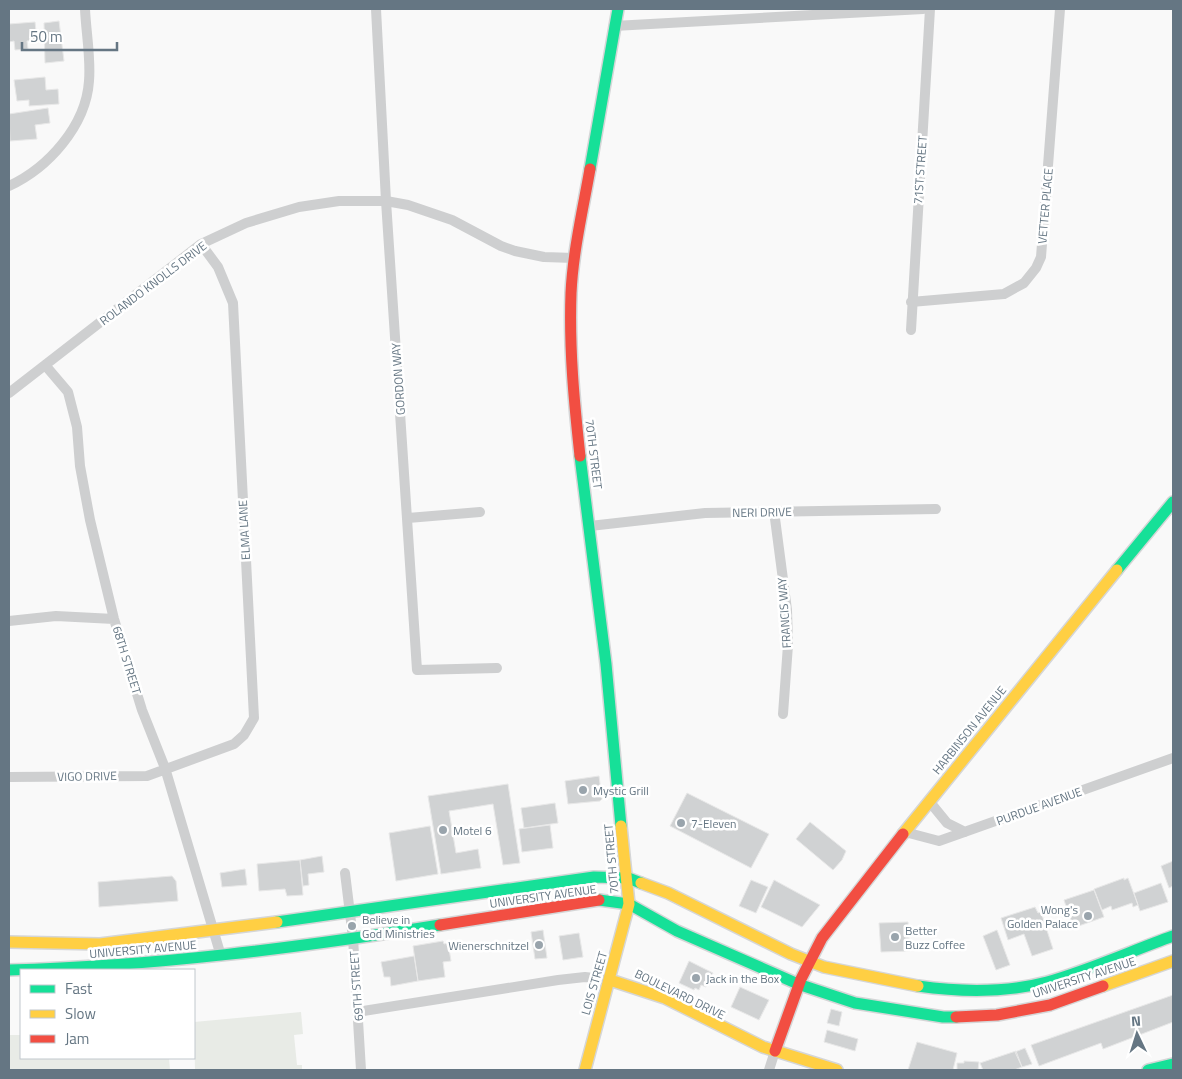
<svg xmlns="http://www.w3.org/2000/svg" width="1182" height="1079" viewBox="0 0 1182 1079" font-family="'Titillium Web',sans-serif">
  <style>
    .green { fill: #e8ebe6 }
    .building { fill: #d0d2d3; stroke: #e8e8e8 }
    .lines { fill: none; stroke-linecap: round; stroke-linejoin: round }
    .fast-casing { stroke: #d5d6d7; stroke-width: 14 }
    .slow-casing { stroke: #d5d6d7; stroke-width: 14 }
    .jam-casing { stroke: #d5d6d7; stroke-width: 14 }
    .street { stroke: #cecfd0; stroke-width: 10 }
    .fast { stroke: #16e098; stroke-width: 11 }
    .slow { stroke: #ffcf43; stroke-width: 11 }
    .jam { stroke: #f24e42; stroke-width: 11 }
    .poi-dot { fill: #99a4ac; stroke: #fff; stroke-width: 2 }
    .labels { text-anchor: middle; dominant-baseline: central; stroke-width: 5; stroke-linejoin: round; paint-order: stroke }
    .street-label { font-size: 12px; fill: #657683; stroke: #fff }
    .poi-label { font-size: 12px; fill: #657683; stroke: #fff; text-anchor: start }
  </style>
  <rect width="100%" height="100%" fill="#f9f9f9"/>
  <path class="green" d="M301,1012L303,1034L294,1035L297,1065H302V1070H195L194,1022Z
    M9,1035H21V1058H169L170,1070H9Z"/>
  <path class="building" d="M59,21L64,61L45,63L44,23Z
    M35,22L37,40L27,41L28,49L15,50L14,41L9,42V24Z
    M45,77L46,90L58,89L59,104L29,106V100L17,101L14,80Z
    M48,108L50,123L35,125L37,139L10,141L9,114Z
    M599,776L602,799L600,801L568,804L565,781Z
    M508,784L520,863L503,865L493,804L449,811L456,853L478,849L481,868L441,874L428,796Z
    M687,793L769,834L751,868L670,826Z
    M555,803L558,823L524,828L521,808Z
    M810,822L846,851L842,860L833,870L796,839Z
    M550,825L553,848L522,852L519,829Z
    M430,826L438,874L396,881L389,833Z
    M322,856L324,872L308,874L309,885L303,886L300,860Z
    M300,860L303,895L287,896L285,889L259,891L257,864Z
    M1173,861V886L1169,888L1161,866Z
    M245,869L247,885L222,887L220,873Z
    M172,876L176,881L178,901L99,907L98,882Z
    M1124,878V880L1128,878L1138,905L1133,907L1132,903L1112,910L1111,906L1102,910L1094,889Z
    M751,880L768,887L756,913L739,906Z
    M774,880L820,905L802,927L761,907Z
    M1161,883L1168,902L1140,911L1134,893Z
    M1094,890L1104,917L1073,928L1064,900Z
    M1035,907L1038,913L1041,912L1053,949L1032,956L1024,934L1008,940L1001,918Z
    M908,922L910,951L881,952L879,923Z
    M543,930L547,958L535,959L531,932Z
    M997,930L1010,965L996,970L983,936Z
    M579,933L583,957L563,960L559,936Z
    M443,941L444,944L448,943L451,961L443,962L445,977L418,981L413,946Z
    M414,956L418,981L391,986L390,977H384L381,962Z
    M689,961L713,973L706,987L701,985L699,990L695,988L694,990L679,983Z
    M740,987L769,1000L759,1020L731,1007Z
    M1173,995V1022L1103,1049L1101,1043L1039,1066L1031,1045Z
    M831,1009L842,1012L839,1026L827,1023Z
    M827,1030L858,1039L855,1051L824,1042Z
    M917,1042L957,1053L953,1070H908Z
    M1025,1048L1032,1064L1022,1067L1015,1052Z
    M1016,1051L1022,1067L1014,1070H983L980,1063Z
    M964,1061L979,1062L978,1070H957V1063H964Z"/>
  <g class="lines">
    <defs>
      <path id="fast" d="M590,169L618,9
        M580,456L606,664L621,826
        M1117,570L1173,502
        M599,900L629,904L677,931L798,984L855,1003L943,1017H956
        M277,922L594,877L628,878L641,883
        M9,970C154,966 297,948 440,925
        M918,986C960,992 1005,993 1047,982C1090,970 1131,951 1173,936
        M1148,1070L1173,1064"/>
      <path id="slow" d="M903,834L1117,570
        M641,883L668,893L791,954L824,967L918,986
        M9,942L100,944L277,922
        M610,980L665,998L763,1047L837,1070
        M1103,986L1173,961
        M585,1070L629,904L621,826"/>
      <path id="jam" d="M580,456C574,401 569,348 571,293C573,251 583,209 590,169
        M440,925L599,900
        M956,1017L997,1015L1050,1005L1103,986
        M775,1051L801,979L822,938L903,834"/>
    </defs>
    <use href="#fast" class="fast-casing"/>
    <use href="#slow" class="slow-casing"/>
    <use href="#jam" class="jam-casing"/>
    <path class="street" d="M376,9L386,201L417,670L497,668
      M614,26L923,9
      M9,186C48,168 86,126 89,81C91,58 86,32 85,9
      M911,302L1004,294L1024,283L1036,268L1041,257L1060,9
      M911,330L930,9
      M45,365L68,392L77,427L80,466L90,520L114,619L142,710L165,768L221,956
      M9,393L201,244L246,223L299,207L339,201H386L408,205L452,220L501,246L515,251L544,257L574,258
      M774,511L787,610L788,645L783,714
      M408,518L480,512
      M590,526L705,513L936,509
      M9,621L56,616L114,619
      M9,777L147,776L234,744L244,735L254,718L233,303L218,267L201,244
      M929,801L947,823L965,832
      M905,832L939,841L1173,758
      M345,873L353,938L361,1070
      M357,1012L558,980L585,977L610,980
      M769,1070L775,1051"/>
    <use href="#fast" class="fast"/>
    <use href="#slow" class="slow"/>
    <use href="#jam" class="jam"/>
  </g>
  <g class="poi-dot">
    <circle cx="583" cy="790" r="5"/>
    <circle cx="681" cy="823" r="5"/>
    <circle cx="443" cy="830" r="5"/>
    <circle cx="1088" cy="916" r="5"/>
    <circle cx="352" cy="926" r="5"/>
    <circle cx="895" cy="937" r="5"/>
    <circle cx="539" cy="945" r="5"/>
    <circle cx="696" cy="978" r="5"/>
  </g>
  <g class="labels">
    <g class="street-label">
      <text transform="translate(920 170) rotate(-86)">71ST STREET</text>
      <text transform="translate(1045 206) rotate(-85)">VETTER PLACE</text>
      <text transform="translate(153 283) rotate(-37)">ROLANDO KNOLLS DRIVE</text>
      <text transform="translate(398 379) rotate(-94)">GORDON WAY</text>
      <text transform="translate(594 454) rotate(83)">70TH STREET</text>
      <text transform="translate(762 512) rotate(-1)">NERI DRIVE</text>
      <text transform="translate(244 530) rotate(-93)">ELMA LANE</text>
      <text transform="translate(784 613) rotate(-94)">FRANCIS WAY</text>
      <text transform="translate(127 660) rotate(73)">68TH STREET</text>
      <text transform="translate(969 730) rotate(-51)">HARBINSON AVENUE</text>
      <text transform="translate(87 776) rotate(-1)">VIGO DRIVE</text>
      <text transform="translate(1039 806) rotate(-20)">PURDUE AVENUE</text>
      <text transform="translate(611 859) rotate(-95)">70TH STREET</text>
      <text transform="translate(543 896) rotate(-8)">UNIVERSITY AVENUE</text>
      <text transform="translate(143 949) rotate(-5)">UNIVERSITY AVENUE</text>
      <text transform="translate(1084 977) rotate(-18)">UNIVERSITY AVENUE</text>
      <text transform="translate(594 983) rotate(-74)">LOIS STREET</text>
      <text transform="translate(356 986) rotate(-94)">69TH STREET</text>
      <text transform="translate(680 994) rotate(26)">BOULEVARD DRIVE</text>
    </g>
    <g class="poi-label">
      <text x="593" y="790">Mystic Grill</text>
      <text x="691" y="823">7-Eleven</text>
      <text x="453" y="830">Motel 6</text>
      <text x="1078" y="909" text-anchor="end">Wong's<tspan x="1078" dy="14">Golden Palace</tspan></text>
      <text x="362" y="919">Believe in<tspan x="362" dy="14">God Ministries</tspan></text>
      <text x="905" y="930">Better<tspan x="905" dy="14">Buzz Coffee</tspan></text>
      <text x="529" y="945" text-anchor="end">Wienerschnitzel</text>
      <text x="706" y="978">Jack in the Box</text>
    </g>
  </g>
  <rect width="1182" height="1079" fill="none" stroke="#657683" stroke-width="20"/>
  <rect x="20" y="969" width="175" height="90" fill="#ffffff" stroke="#c1c8cd"/>
  <rect x="30" y="985" width="25" height="8" fill="#16e098" stroke="#c1c8cd"/>
  <text x="65" y="994" font-size="15" fill="#657683">Fast</text>
  <rect x="30" y="1010" width="25" height="8" fill="#ffcf43" stroke="#c1c8cd"/>
  <text x="65" y="1019" font-size="15" fill="#657683">Slow</text>
  <rect x="30" y="1035" width="25" height="8" fill="#f24e42" stroke="#c1c8cd"/>
  <text x="65" y="1044" font-size="15" fill="#657683">Jam</text>
  <g transform="translate(1137 1034) rotate(356)" stroke="#ffffff" stroke-width="4" paint-order="stroke">
  <path d="M0-4L9 19L0 12L-9 19Z" fill="#657683"/>
  <text y="-8" font-size="14" font-weight="bold" text-anchor="middle" fill="#657683">N</text>
  </g>
  <path d="M22 42v8h95v-8" fill="none" stroke="#657683" stroke-width="2.5"/>
  <text x="30" y="42" font-size="15" fill="#657683" stroke="#ffffff" stroke-width="4" paint-order="stroke">50 m</text>
</svg>
